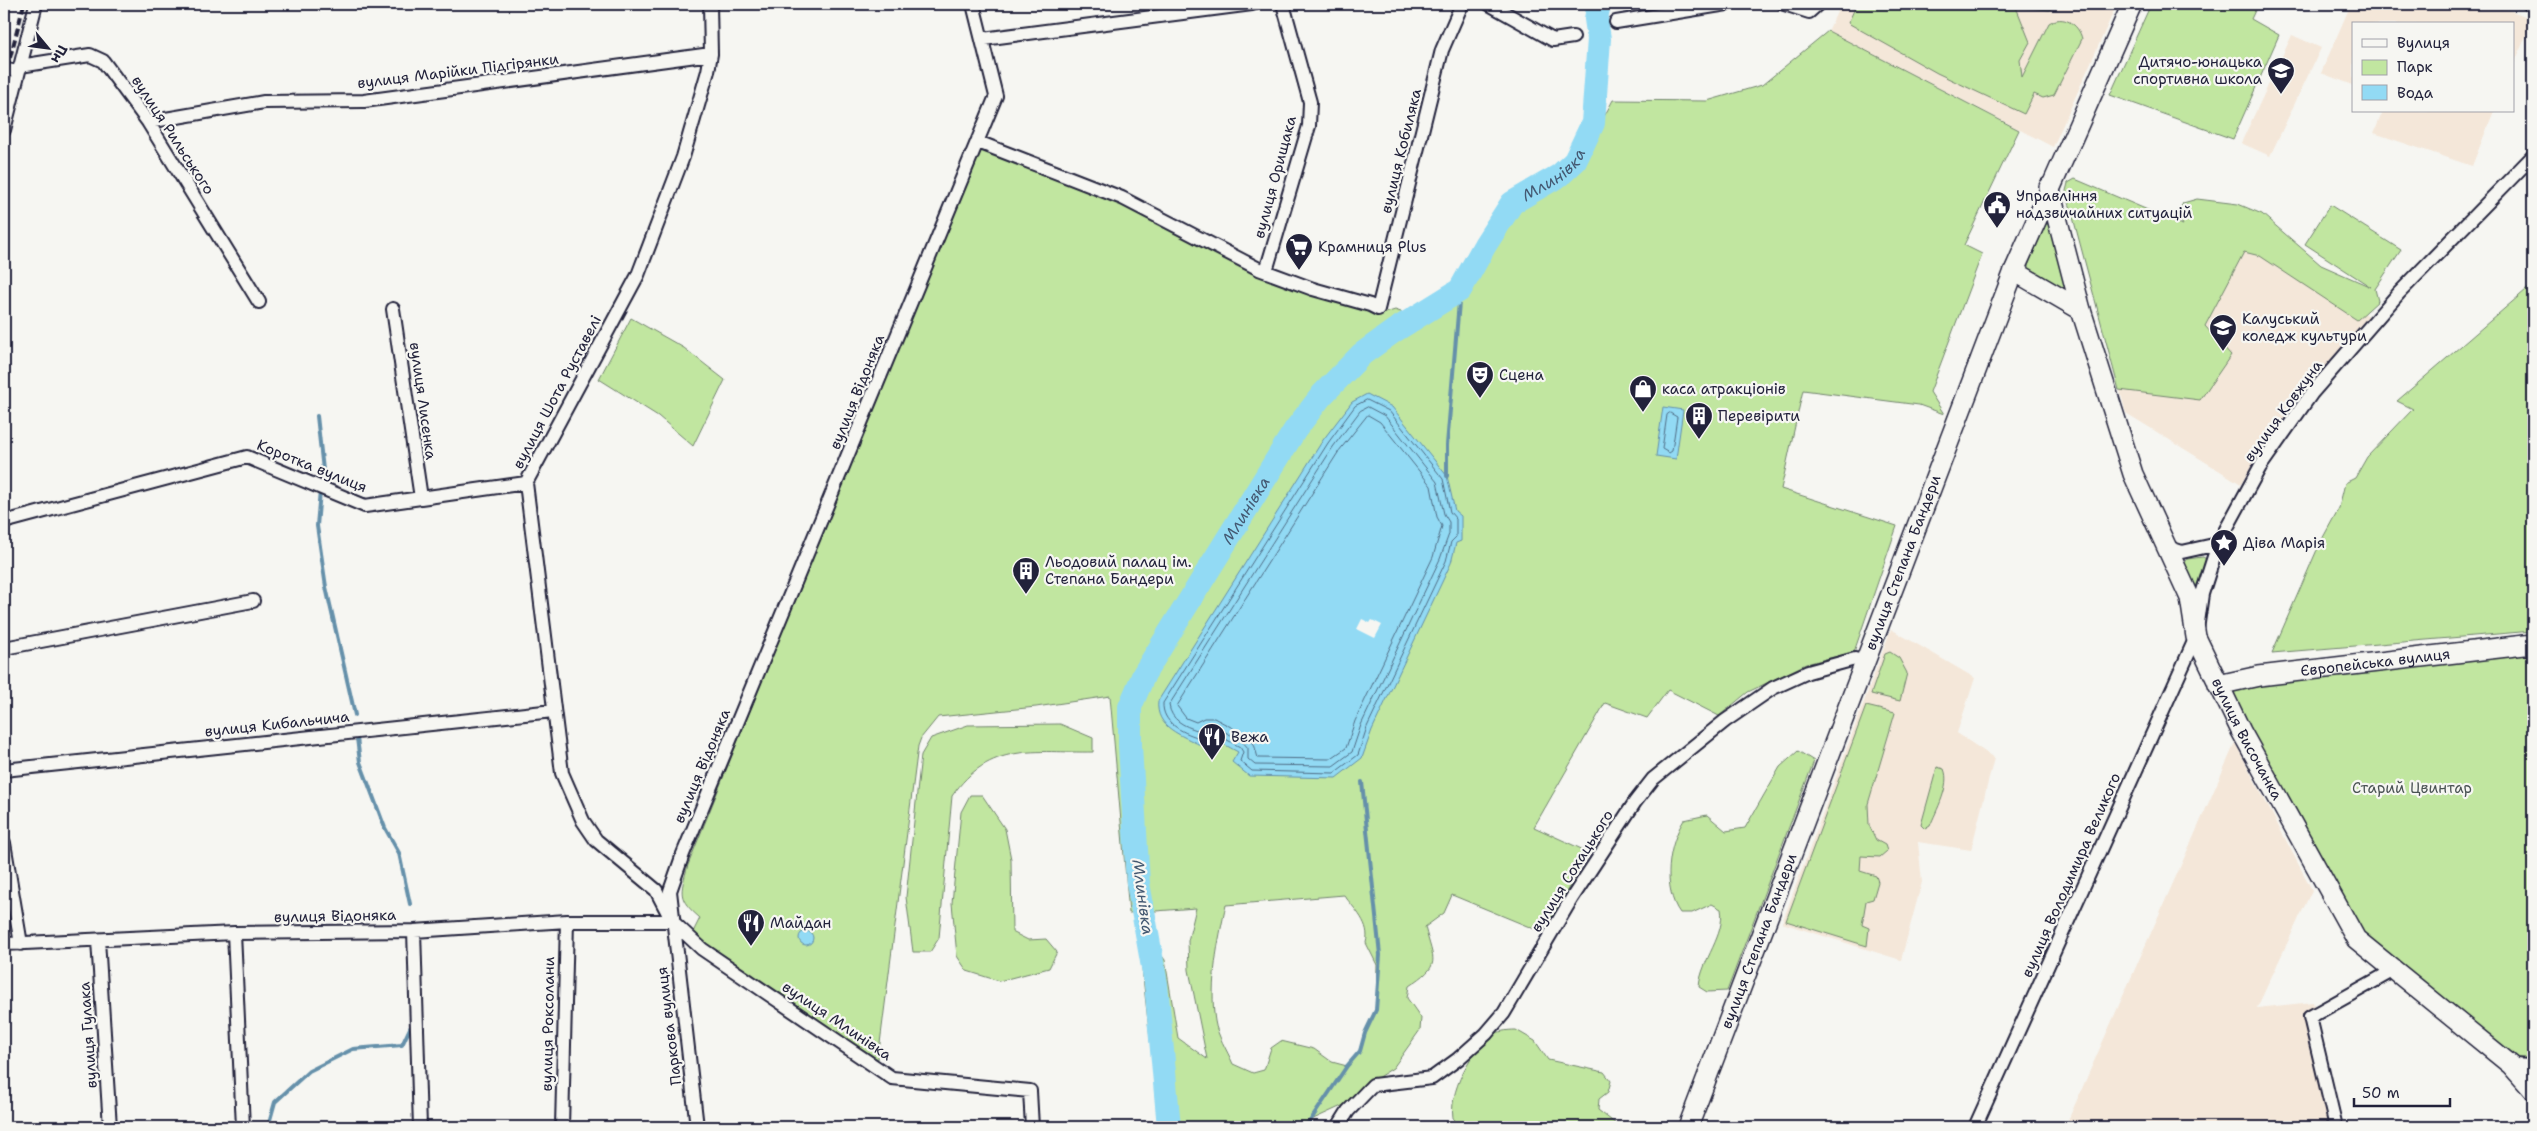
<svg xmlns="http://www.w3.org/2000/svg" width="2537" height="1131" viewBox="0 0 2537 1131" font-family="'Shantell Sans',sans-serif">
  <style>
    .built { fill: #f4e7d9 }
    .green { fill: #c1e6a0; stroke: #72846e; fill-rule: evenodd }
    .water { fill: #92daf4; stroke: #6590aa }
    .pier { fill: #f6f6f2 }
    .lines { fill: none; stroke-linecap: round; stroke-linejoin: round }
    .shore { stroke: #4f6c85; stroke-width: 1 }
    .stream { stroke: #6590aa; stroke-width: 4 }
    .river { stroke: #92daf4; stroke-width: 24 }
    .street-casing { stroke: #22223b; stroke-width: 16 }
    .secondary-casing { stroke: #22223b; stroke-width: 22 }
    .street { stroke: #f6f6f2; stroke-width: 12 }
    .secondary { stroke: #f6f6f2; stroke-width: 19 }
    .rail { stroke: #22223b; stroke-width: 4; stroke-dasharray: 8 4; stroke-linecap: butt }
    .labels { text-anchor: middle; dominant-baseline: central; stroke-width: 4.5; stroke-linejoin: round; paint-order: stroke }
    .poi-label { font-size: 15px; fill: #22223b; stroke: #f6f6f2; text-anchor: start }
    .street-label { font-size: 15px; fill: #22223b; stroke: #f6f6f2 }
    .park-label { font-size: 15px; fill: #4a5354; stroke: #f6f6f2 }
    .water-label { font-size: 16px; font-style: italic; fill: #445972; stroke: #f6f6f2 }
  </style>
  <rect width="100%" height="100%" fill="#f6f6f2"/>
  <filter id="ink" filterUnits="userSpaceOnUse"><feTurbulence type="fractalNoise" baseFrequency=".02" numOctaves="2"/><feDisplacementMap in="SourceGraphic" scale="10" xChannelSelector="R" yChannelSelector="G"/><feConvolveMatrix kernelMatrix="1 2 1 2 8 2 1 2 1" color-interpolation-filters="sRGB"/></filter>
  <g filter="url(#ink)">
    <path class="built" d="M1841,4H2117L2053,147L1828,31Z
      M2351,4H2493L2533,19L2513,67V24H2353V85L2321,73Z
      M2292,35L2321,48L2270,156L2241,143Z
      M2383,111H2494L2472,166L2374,133Z
      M2075,179L2217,240L2249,243L2369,316L2306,388L2255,460L2241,484L2126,413L2066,191L2068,183Z
      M1891,629L1975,678L1957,733L1994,758L1971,850L1918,842L1922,882L1901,960L1782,923Z
      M2235,743L2312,890L2257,1008L2313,1002L2341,1127H2065Z"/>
    <path class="green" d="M1857,4H2053L2050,10L2016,7L2030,42L2020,60L2022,77L2049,23C2063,14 2079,24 2082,39L2054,95L2043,98L2034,94L2024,114L1937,73L1848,23Z
      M2151,4H2258L2251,19L2279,35L2233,139L2110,95Z
      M1828,31L2019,130L1964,245L1982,254L1930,392L1944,414L1919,405L1803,390L1781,489L1897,526L1854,652L1806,664L1748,692L1719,716L1668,690L1647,718L1605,703L1534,827L1588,852L1544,933L1452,895L1444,913L1425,927C1434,963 1442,964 1409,986L1407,998L1421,1018L1420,1030L1393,1068L1372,1081L1346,1104L1296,1127H1160L1140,951L1158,950L1165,960L1178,1038L1207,1059L1189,970L1188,941L1196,908L1129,913L1110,696L1036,707L938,717L921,738L918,746L878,1059L706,948L692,934L700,918C677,898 680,894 688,865L762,681L981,150L1123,205L1269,279L1379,315L1395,310L1410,315L1474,280L1517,208L1576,169L1613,100L1707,101L1762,85ZM1344,895C1355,910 1371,924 1366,943L1377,965L1376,1010L1365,1033L1360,1051L1347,1066L1332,1062L1314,1049L1281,1041L1271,1048L1264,1070L1253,1073L1233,1064C1227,1050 1217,1035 1215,1021C1209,984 1218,941 1226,905Z
      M2075,179L2183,225L2177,215L2183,203L2197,199L2238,204L2262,214L2321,265L2371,287L2305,244L2330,205L2401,250L2375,289L2378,301L2357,320L2260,256L2244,252L2205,326L2231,355L2200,400L2119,390L2066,191L2068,183Z
      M2046,224H2051L2070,295L2027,268Z
      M2533,284V631L2272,653L2320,543L2339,508L2345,483L2355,478L2367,457L2413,409L2397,401Z
      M631,318L684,348L725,380L693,446L658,416L599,379Z
      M2203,557L2206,559L2197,589L2184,565L2187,559Z
      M1890,652L1899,658L1907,673L1900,701L1871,694L1885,654Z
      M2533,654V1064L2511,1065L2356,939L2218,685Z
      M1866,706L1895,713L1868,804L1869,825L1876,840L1885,845L1887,851L1880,857L1861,856L1860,871L1876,876L1878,882L1873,899L1866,901L1862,925L1869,928L1867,946L1786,921Z
      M1060,724L1093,738V752C1034,753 990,741 952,796L939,938L930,952H913L906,897L921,755L931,738L968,725Z
      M1798,751L1814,761L1727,991L1707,992L1699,987C1701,960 1726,935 1721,909L1712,904L1692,913H1680C1662,888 1668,845 1684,820L1707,815L1726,831L1745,828L1780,767Z
      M1937,767L1944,769C1951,785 1936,811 1930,826L1925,829L1921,825Z
      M970,795H982L1005,829L1011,859L1012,932L1028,940L1046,939L1057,952L1049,968L999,981L967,971L957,956L952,903L961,812Z
      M1516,1030L1535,1041L1548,1060L1604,1072L1611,1081L1608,1092L1599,1099L1598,1110L1616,1124L1617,1127H1456C1443,1102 1469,1053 1489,1037C1497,1031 1507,1030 1516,1030Z"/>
    <path class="water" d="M1367,394L1392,407L1447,476L1455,511L1461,516V541L1456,543L1451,563L1372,730L1362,758L1336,778L1249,776L1232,762L1238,752L1209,736L1200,745C1182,735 1155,728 1158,701L1323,440L1352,402Z
      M1663,407L1683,410L1676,459L1656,456Z
      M799 938a7 7 0 1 1 14 0a7 7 0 1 1-14 0Z"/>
    <path class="pier" d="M1362,619L1370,623L1372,620L1382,625L1375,638L1357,629Z"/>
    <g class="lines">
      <path class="shore" d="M1367,400L1389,411L1443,479L1450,512L1456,519V537L1451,542L1446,561L1367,727L1358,755L1334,773L1252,771L1240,761L1243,752L1240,747L1211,731L1197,737C1182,732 1162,723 1163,703L1328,443L1355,406Z
        M1368,407L1385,416L1437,482L1444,514L1449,522V534L1440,559L1361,725L1352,752L1333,766L1255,765L1248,759V748L1242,741L1212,725L1205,726L1197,730C1184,726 1171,720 1169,705L1333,447L1360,411Z
        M1670,413L1677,417L1672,451L1669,453L1662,449L1667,415Z
        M1368,415L1380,422L1431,486L1437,517L1442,526L1433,557L1355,721L1346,748L1330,759L1258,758L1254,744L1246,735L1214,718H1204L1196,722L1186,718L1177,706L1339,451Z"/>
      <path class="stream" d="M317,416L323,470
        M1447,476V445L1460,290
        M320,491L317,526L326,587L355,715
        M357,738L360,762L385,828L399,853L410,904
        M268,1127L275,1102L309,1071L353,1049L402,1045L411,1026
        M1306,1127L1347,1066L1360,1051L1365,1033L1376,1010L1380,955L1362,782"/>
      <path class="river" id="s1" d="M1169,1127L1156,984L1138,883L1130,745V707L1144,674L1295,430L1322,395L1362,354L1394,331L1460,290L1485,245L1512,203L1560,175L1575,161L1593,123L1599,39L1596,19L1599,4"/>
      <defs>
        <path id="street" d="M710,4L711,54L708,71L683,157L638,275L526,483L562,773L583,821L596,840L656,890L672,921L702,949L892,1078L1030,1091L1032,1127
          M1489,4L1553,40L1573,37
          M1784,4L1809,12L1818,4
          M2529,4L2533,5
          M1616,22L1727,4
          M983,39L1252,4
          M20,66L90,55L103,61L148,122L259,302
          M4,69L18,72
          M148,122L264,102L364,101L711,54
          M4,130L36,4
          M978,142L1122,198L1259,269L1313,289L1370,305L1378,309L1442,50L1462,4
          M1266,271L1309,126L1310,102L1283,4
          M393,309L421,498
          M4,522L247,457L365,506L526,483
          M2164,546L2182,552L2218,544
          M4,648L253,601
          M4,770L553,711
          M4,843L21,944
          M414,931L420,1127
          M234,933L243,1127
          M98,940L110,1127
          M4,944L234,933L414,931L567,921H672
          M2511,1065L2533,1066
          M562,1127L567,921
          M697,1127L670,891L683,854L996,96L973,4
          M1338,1127L1348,1111L1373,1085L1432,1078L1458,1059L1486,1034L1504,1013L1572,898L1635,802L1653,779L1725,721L1773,688L1808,672L1855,659L1864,663
          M1975,1127L2196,637L2202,594L2218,544L2260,467L2312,393L2399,293L2533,156
          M2336,1127L2310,1017L2394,970"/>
        <g id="secondary">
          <path id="s2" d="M2049,187L2081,310L2133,474L2190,598L2196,637L2241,731L2356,939L2511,1065L2533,1090"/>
          <path d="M2014,271L2081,310"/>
          <path id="s3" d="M2218,685L2259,676L2533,644"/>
          <path id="s4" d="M1688,1127L2014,271L2132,4"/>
        </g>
      </defs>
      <use href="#street" class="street-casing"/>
      <use href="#secondary" class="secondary-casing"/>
      <use href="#street" class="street"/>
      <use href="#secondary" class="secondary"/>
      <path class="rail" d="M4,81L24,4"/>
    </g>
  </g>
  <defs>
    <symbol id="school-pin" viewBox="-11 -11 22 30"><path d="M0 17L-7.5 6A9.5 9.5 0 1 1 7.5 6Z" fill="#22223b" stroke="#f6f6f2"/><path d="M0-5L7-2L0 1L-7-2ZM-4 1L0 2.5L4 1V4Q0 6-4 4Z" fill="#fff"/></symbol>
    <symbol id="civic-pin" viewBox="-11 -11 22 30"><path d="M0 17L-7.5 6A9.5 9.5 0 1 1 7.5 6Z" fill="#22223b" stroke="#f6f6f2"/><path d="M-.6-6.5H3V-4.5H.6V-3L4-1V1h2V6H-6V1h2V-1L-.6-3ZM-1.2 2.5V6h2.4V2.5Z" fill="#fff"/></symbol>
    <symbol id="supermarket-pin" viewBox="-11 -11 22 30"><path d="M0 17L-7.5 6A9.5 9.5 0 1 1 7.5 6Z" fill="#22223b" stroke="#f6f6f2"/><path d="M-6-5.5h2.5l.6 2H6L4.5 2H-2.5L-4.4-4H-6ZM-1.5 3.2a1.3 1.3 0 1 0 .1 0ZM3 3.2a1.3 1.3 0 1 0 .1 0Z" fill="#fff"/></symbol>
    <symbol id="university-pin" viewBox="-11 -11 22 30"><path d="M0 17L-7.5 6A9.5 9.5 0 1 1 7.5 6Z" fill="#22223b" stroke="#f6f6f2"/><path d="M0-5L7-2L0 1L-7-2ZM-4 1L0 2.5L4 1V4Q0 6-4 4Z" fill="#fff"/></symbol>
    <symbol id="theatre-pin" viewBox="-11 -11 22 30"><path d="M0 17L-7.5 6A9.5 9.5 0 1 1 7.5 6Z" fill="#22223b" stroke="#f6f6f2"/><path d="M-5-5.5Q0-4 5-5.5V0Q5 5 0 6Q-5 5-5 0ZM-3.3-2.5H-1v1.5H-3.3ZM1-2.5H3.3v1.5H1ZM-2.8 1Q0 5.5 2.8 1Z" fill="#fff"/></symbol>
    <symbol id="shop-pin" viewBox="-11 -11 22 30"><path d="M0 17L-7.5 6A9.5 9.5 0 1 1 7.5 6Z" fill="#22223b" stroke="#f6f6f2"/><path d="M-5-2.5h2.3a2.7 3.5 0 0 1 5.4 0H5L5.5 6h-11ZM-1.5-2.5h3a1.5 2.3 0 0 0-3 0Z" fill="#fff"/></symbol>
    <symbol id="building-pin" viewBox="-11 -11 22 30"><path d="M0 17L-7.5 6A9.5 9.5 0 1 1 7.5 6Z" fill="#22223b" stroke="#f6f6f2"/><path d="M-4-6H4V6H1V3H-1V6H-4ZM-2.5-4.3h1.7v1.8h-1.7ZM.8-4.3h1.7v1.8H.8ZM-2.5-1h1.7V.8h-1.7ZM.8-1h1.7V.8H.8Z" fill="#fff"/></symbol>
    <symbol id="sight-pin" viewBox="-11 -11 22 30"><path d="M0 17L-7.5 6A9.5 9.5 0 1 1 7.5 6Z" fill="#22223b" stroke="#f6f6f2"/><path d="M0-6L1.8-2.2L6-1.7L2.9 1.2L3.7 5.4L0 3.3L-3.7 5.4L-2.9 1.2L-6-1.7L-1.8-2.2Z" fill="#fff"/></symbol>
    <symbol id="restaurant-pin" viewBox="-11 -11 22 30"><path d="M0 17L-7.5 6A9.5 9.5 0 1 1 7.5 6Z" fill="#22223b" stroke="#f6f6f2"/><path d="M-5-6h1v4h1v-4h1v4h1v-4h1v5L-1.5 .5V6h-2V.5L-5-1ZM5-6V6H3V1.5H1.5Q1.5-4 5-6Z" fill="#fff"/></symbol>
  </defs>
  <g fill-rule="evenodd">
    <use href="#school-pin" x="2265" y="55" width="32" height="43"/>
    <use href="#civic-pin" x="1981" y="189" width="32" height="43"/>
    <use href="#supermarket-pin" x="1283" y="231" width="32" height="43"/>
    <use href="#university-pin" x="2207" y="312" width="32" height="43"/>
    <use href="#theatre-pin" x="1464" y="359" width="32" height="43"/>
    <use href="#shop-pin" x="1627" y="373" width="32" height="43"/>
    <use href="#building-pin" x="1683" y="400" width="32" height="43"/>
    <use href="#sight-pin" x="2208" y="527" width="32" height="43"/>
    <use href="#building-pin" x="1010" y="555" width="32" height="43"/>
    <use href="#restaurant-pin" x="1196" y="721" width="32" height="43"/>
    <use href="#restaurant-pin" x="735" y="907" width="32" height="43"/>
  </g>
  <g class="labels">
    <g class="poi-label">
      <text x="2262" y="62" text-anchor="end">Дитячо-юнацька<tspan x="2262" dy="17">спортивна школа</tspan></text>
      <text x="2016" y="196">Управління<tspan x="2016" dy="17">надзвичайних ситуацій</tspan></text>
      <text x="1318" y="247">Крамниця Plus</text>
      <text x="2242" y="319">Калуський<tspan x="2242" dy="17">коледж культури</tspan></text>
      <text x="1499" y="375">Сцена</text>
      <text x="1662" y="389">каса атракціонів</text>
      <text x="1718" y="416">Перевірити</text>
      <text x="2243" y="543">Діва Марія</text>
      <text x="1045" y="562">Льодовий палац ім.<tspan x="1045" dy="17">Степана Бандери</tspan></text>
      <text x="1231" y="737">Вежа</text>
      <text x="770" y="923">Майдан</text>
    </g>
    <g class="street-label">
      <text transform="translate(458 71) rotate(-7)">вулиця Марійки Підгірянки</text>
      <text transform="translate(173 135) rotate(57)">вулиця Рильського</text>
      <text transform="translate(1401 151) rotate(-76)">вулиця Кобиляка</text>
      <text transform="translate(1275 177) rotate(-75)">вулиця Орищака</text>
      <text transform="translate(557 392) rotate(-62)">вулиця Шота Руставелі</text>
      <text transform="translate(857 392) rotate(-68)">вулиця Відоняка</text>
      <text transform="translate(423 401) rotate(82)">вулиця Лисенка</text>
      <text transform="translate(2283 411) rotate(-54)">вулиця Ковжуна</text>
      <text transform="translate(312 466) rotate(22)">Коротка вулиця</text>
      <text stroke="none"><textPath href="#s4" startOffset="604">вулиця Степана Бандери</textPath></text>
      <text stroke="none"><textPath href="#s3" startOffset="159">Європейська вулиця</textPath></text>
      <text transform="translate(277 724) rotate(-6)">вулиця Кибальчича</text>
      <text stroke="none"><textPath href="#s2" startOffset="589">вулиця Височанка</textPath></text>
      <text transform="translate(702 766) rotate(-67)">вулиця Відоняка</text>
      <text transform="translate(1572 871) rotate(-58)">вулиця Сохацького</text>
      <text transform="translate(2071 875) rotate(-66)">вулиця Володимира Великого</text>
      <text transform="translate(335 916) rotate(-1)">вулиця Відоняка</text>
      <text stroke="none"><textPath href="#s4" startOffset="199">вулиця Степана Бандери</textPath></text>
      <text transform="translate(837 1021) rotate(34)">вулиця Млинівка</text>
      <text transform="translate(548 1024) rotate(-89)">вулиця Роксолани</text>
      <text transform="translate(669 1026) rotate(-97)">Паркова вулиця</text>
      <text transform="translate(88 1035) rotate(-94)">вулиця Гулака</text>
    </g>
    <g class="park-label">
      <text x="2412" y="788">Старий Цвинтар</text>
    </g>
    <g class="water-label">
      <text stroke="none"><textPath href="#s1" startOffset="1116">Млинівка</textPath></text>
      <text stroke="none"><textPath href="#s1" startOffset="651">Млинівка</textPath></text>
      <text transform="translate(1143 897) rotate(82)">Млинівка</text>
    </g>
  </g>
  <rect width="2537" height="1131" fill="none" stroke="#f6f6f2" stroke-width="20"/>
  <rect x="10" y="10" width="2517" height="1111" fill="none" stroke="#22223b" stroke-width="2" filter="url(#ink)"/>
  <rect x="2352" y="22" width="162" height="90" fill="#f6f6f2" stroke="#a1a1a9"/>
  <rect x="2362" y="39" width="25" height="8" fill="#f6f6f2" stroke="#a1a1a9"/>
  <text x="2397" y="48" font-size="15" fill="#22223b">Вулиця</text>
  <rect x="2362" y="60" width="25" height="15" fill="#c1e6a0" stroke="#a1a1a9"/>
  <text x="2397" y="72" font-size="15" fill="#22223b">Парк</text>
  <rect x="2362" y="85" width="25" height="15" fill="#92daf4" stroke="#a1a1a9"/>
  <text x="2397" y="98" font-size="15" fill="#22223b">Вода</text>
  <g transform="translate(48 48) rotate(119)" stroke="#f6f6f2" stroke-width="4" paint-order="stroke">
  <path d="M0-4L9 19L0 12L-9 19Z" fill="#22223b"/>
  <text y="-8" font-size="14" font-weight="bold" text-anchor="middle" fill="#22223b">Пн</text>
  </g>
  <path d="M2354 1098v8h96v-8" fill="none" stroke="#22223b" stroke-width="2.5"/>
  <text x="2362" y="1098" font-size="15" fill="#22223b" stroke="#f6f6f2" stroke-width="4" paint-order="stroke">50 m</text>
</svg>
